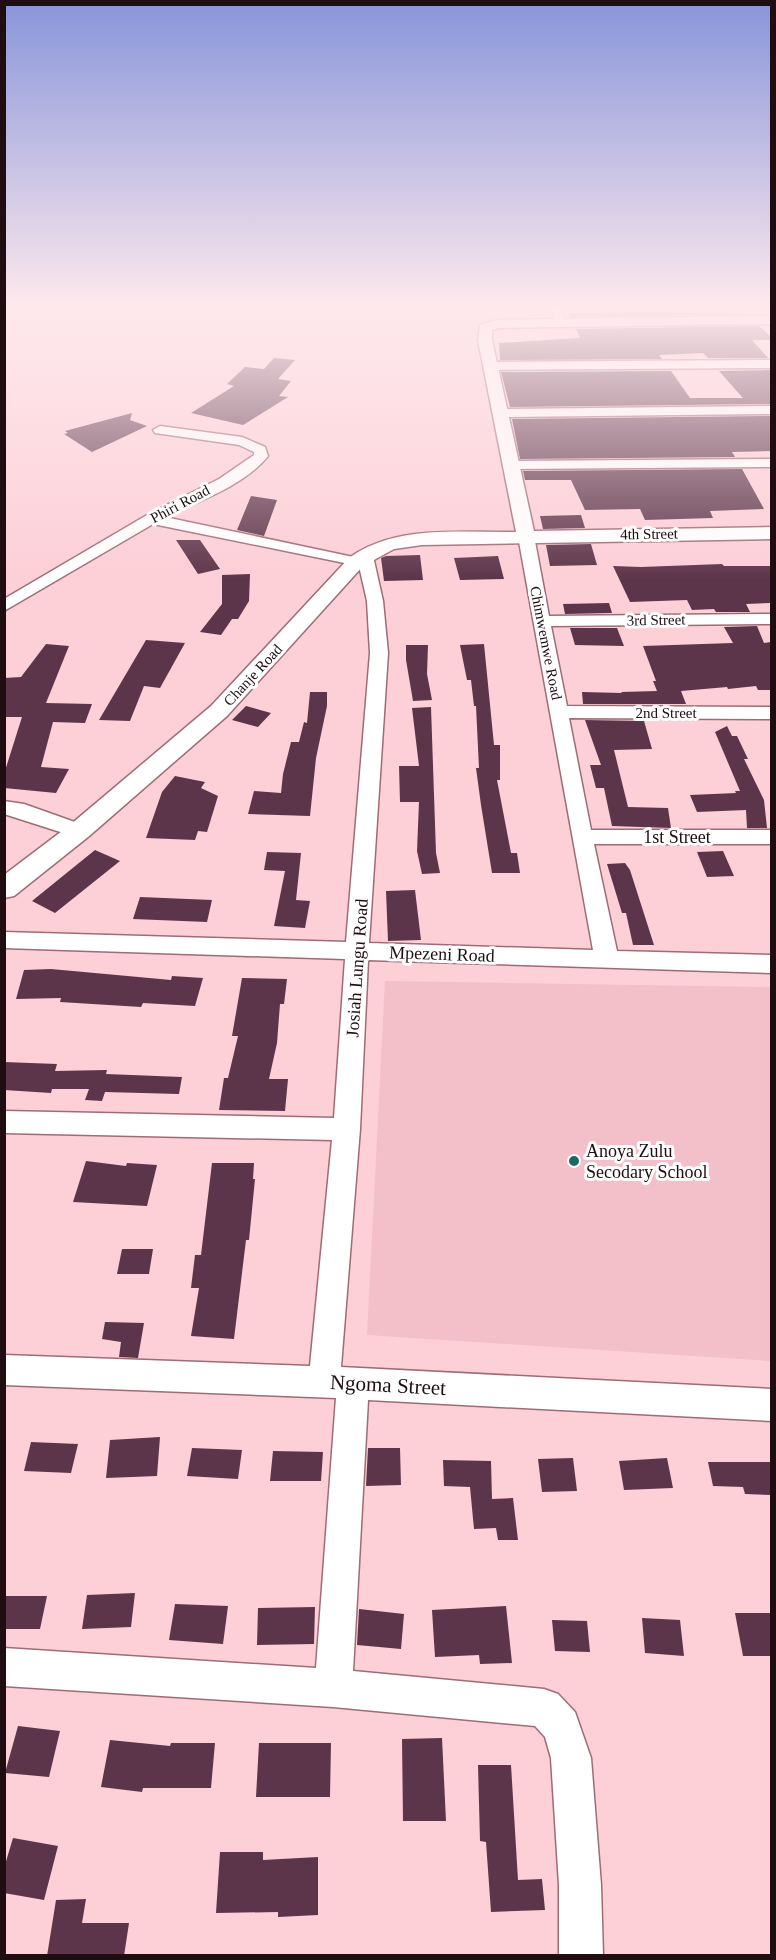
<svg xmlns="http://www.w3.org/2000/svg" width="776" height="1960" viewBox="0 0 776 1960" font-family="'Times New Roman',serif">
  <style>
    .built { fill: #f3bfc8 }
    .building { fill: #5d354a }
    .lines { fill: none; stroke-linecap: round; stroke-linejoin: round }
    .minor-casing { stroke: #9e6c75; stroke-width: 3 }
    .tertiary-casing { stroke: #9e6c75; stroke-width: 3 }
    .minor { fill: #fff; fill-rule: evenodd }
    .tertiary { fill: #fff; fill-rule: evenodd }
    .poi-dot { fill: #1d6862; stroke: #fefefe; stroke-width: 2 }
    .labels { text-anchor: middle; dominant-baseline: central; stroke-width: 6; stroke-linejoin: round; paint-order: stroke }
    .far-street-label { font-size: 15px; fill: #200d11; stroke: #fefefe }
    .street-label { font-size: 18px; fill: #200d11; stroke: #fefefe }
    .poi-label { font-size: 18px; fill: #200d11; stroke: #fefefe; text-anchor: start }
    .near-street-label { font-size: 21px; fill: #200d11; stroke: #fefefe }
  </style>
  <rect width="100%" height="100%" fill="#fdcfd7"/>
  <path class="built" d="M385,981L771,987V1361L367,1335Z"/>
  <path class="building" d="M630,312L742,313L744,314L571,317L569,313Z
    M759,326L771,337V340H752L768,358H708L703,353L659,355L662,359L500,360L499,343L580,338L576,329Z
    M274,358L295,360L278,379L291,381L279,396L288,397L243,425L191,413L234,386L227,384L245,367L264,369Z
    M771,370V404L510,407L501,372L671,371L690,398H743L719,371Z
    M132,413L130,420L147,426L92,452L64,434L68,433L65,431Z
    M771,416V451L732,452L735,457L520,459L512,419Z
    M742,469L764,509L710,511L713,518L645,520L640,509L585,510L571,480H525L523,471Z
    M251,496L277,500L264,536L237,530Z
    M581,515L585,528L543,529L540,516Z
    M176,540H200L220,569L198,574Z
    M591,544L597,565L550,566L546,545Z
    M420,555L423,580L384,581L381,558L386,556Z
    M498,556L504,579L460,580L454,558Z
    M722,564L724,566H771V603L746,604L750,612H716L714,609L692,610L687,600L630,602L613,566L641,567Z
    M250,574L249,601L238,619H232L221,635L200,632L222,604V575Z
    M609,603L612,613L565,614L563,604Z
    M757,626L764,643L771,642V690H758L756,686L728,689L727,687L681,691L686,704H583L582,692L622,693L621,692L657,691L653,681H656L643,646L733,643L724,627Z
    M570,628H617L624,646L575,645Z
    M146,640L185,643L160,688L144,686L130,721L99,720Z
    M46,644L69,646L46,703L92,704L85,723L53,722L41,767L69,769L56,793L4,788V774L22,717H4V678L21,677Z
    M484,644L494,745H500V780H497L511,853H517L520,873H492L481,805L476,768H479L476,706H474L471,680H467L460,645Z
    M406,645H428L427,674L432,700L413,701L406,660Z
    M310,692H327V706L316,758L310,816L248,814L254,791L281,793L283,774L291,742H299L304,722L307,723Z
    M246,706L271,713L258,727L232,720Z
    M431,707L436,853L440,873L422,874L417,851L419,802H400L399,766H419L412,708Z
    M585,720L644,721L652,749L614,750L628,807L668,808L671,828L612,826L604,788H596L590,765H601Z
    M727,726L732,736H737L748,759H744L764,800L767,828H747L746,810L697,812L690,795L736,793L735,791H740L715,732Z
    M175,776L205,782L201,788L218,796L207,832L198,831L195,840L146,838L162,792Z
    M95,850L120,861L55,913L32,901Z
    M723,851L734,876L707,877L697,852Z
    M267,852L301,853L296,900L310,901L305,928L274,926L285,871L264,870Z
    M625,863L630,870L654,945H633L626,913H622L607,864Z
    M415,890L421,940L388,941L386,891Z
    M140,897L212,900L207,922L133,919Z
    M51,969L171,980L172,976L203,978L195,1006L143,1003L141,1007L60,1002L61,998L16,999L24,970Z
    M242,978L287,979L284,1004H280L277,1043L269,1079H288L285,1111L219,1110L224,1078H228L238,1036H232Z
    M4,1062L57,1064L55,1071L107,1070L106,1074L182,1077L179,1094L105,1092L102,1101L85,1100L89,1089H52L51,1093L4,1090Z
    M86,1161L126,1166L127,1163L157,1165L147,1206L73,1202Z
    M212,1163H254L253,1179H255L249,1240H246L234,1339L191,1336L199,1288H191L195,1255H201Z
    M122,1249H153L149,1274H117Z
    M105,1322L144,1323L138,1358L119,1357L121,1342L102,1339Z
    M160,1437L157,1476L106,1478L110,1440Z
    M31,1442L78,1444L71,1473L24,1471Z
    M192,1448L242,1450L238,1479L187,1476Z
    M368,1448H400L401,1485L366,1486Z
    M273,1451L323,1452L321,1481H270Z
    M573,1458L577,1491L542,1492L538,1459Z
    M667,1458L673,1488L624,1490L619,1461Z
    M443,1460L491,1461L492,1499L513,1498L518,1540H498L496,1528L474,1529L470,1487L444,1486Z
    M708,1462H771V1495L745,1494L743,1487L713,1486Z
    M135,1593L131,1627L82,1629L87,1595Z
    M4,1596H47L40,1629H4Z
    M175,1604L228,1606L223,1644L169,1640Z
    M506,1606L512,1663L480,1664L479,1655L435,1657L432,1610Z
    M315,1607L314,1644L257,1645L258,1608Z
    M359,1609L404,1614L401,1649L357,1645Z
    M735,1613H771V1656H743Z
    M642,1618L680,1620L684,1656L645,1653Z
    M552,1620L587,1621L590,1652L555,1651Z
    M18,1726L60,1731L49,1777L5,1773Z
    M442,1738L446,1821H403L402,1739Z
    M110,1740L170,1746L171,1743H215L211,1788H143L142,1792L101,1787Z
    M259,1743H331L330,1797H256Z
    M478,1765H511L518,1880L542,1879L545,1910L491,1912L486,1842L480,1841Z
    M13,1838L58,1846L44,1900L4,1893V1868Z
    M220,1852H263V1860L318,1857V1915L278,1917V1912L216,1913Z
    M86,1899L82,1923H129L124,1956H47L56,1900Z"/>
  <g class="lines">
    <defs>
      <path id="minor" d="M552,306H562L564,325H556L555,323Z
        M772,360V368L490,370L484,366L490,362Z
        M772,406V414L500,417L494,413L500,409Z
        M160,426L242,437L265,447L268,456C244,486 198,501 165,517L358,558L359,553L365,551L373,556L383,601L388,653L369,943L593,950L518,536L521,533L526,531L534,536L549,616L772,614V624L551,626L567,706L772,707V719L569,718L591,830H772V844H594L617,951L772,955V973L368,960L360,1129L341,1367L772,1389V1421L368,1400L353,1671L544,1689L558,1694L575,1712L591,1758L601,1885L603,1956H559V1885L551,1758L545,1737L535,1726L333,1707L4,1686V1648L316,1668L336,1398L4,1385V1355L310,1366L332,1140L4,1133V1111L334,1118L345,959L4,948V932L346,942L370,653L367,601L359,566L153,524L4,611V599L147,515L219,479L254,455V452L239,445L155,433L153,430Z
        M772,459V467L510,469L503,465L510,461Z
        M4,801L24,804L86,826L90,831L86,836L79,838L4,814Z"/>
      <path id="tertiary" d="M772,316V324L499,328L492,330V340L534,531L772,527V539L422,545L394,549L363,566L227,716L88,837L14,896L4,898V875L70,825L211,706L349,558C397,524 460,533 516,532L478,340L480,325L498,320Z"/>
    </defs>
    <use href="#minor" class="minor-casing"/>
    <use href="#tertiary" class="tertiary-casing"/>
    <use href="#minor" class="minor"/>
    <use href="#tertiary" class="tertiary"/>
  </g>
  <linearGradient id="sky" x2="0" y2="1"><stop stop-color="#8895da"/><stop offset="0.53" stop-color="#fee9ed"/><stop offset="1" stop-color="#fee9ed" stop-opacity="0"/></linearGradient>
  <rect width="776" height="580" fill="url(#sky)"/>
  <circle class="poi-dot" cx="574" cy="1161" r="6"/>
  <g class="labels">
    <g class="far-street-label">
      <text transform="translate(180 504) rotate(-28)">Phiri Road</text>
      <text transform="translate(649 534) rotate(-1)">4th Street</text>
      <text transform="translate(656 620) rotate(-1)">3rd Street</text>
      <text transform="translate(546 643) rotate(79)">Chimwemwe Road</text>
      <text transform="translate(253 675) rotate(-47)">Chanje Road</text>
      <text x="666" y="713">2nd Street</text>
    </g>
    <g class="street-label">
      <text x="677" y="837">1st Street</text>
      <text transform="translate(442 954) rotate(2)">Mpezeni Road</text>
      <text transform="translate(357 968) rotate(-86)">Josiah Lungu Road</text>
    </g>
    <g class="poi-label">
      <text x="586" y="1151">Anoya Zulu<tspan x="586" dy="21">Secodary School</tspan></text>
    </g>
    <g class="near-street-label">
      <text transform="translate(388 1385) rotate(3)">Ngoma Street</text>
    </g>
  </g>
  <rect width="776" height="1960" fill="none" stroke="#200d11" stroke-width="12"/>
</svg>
